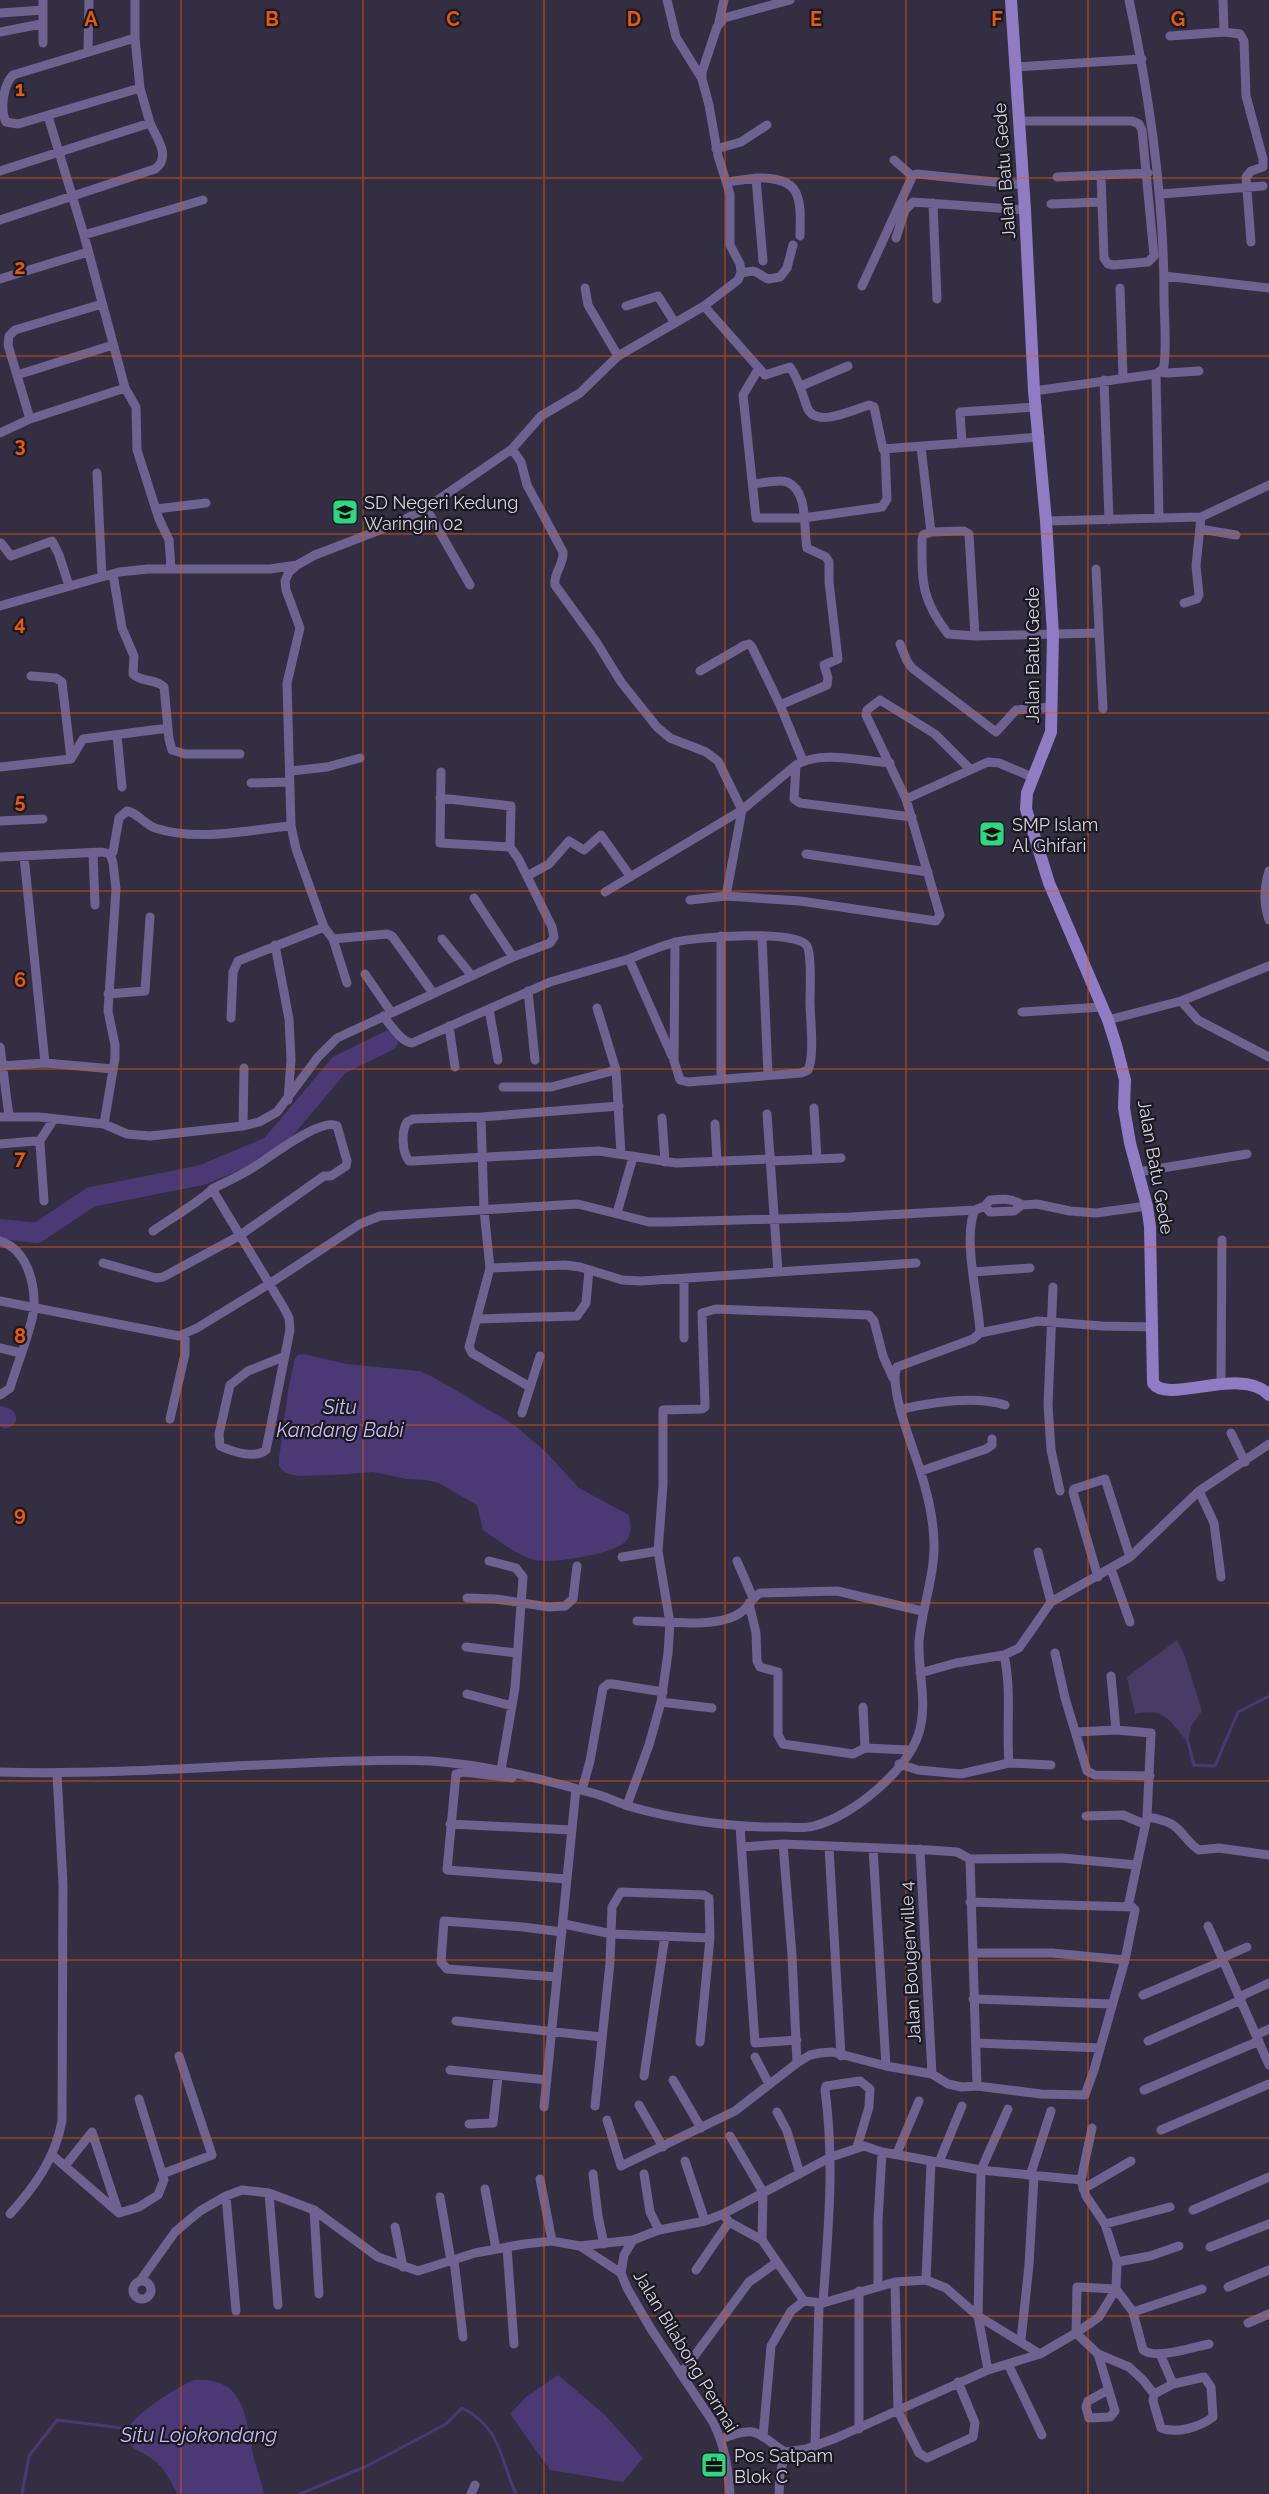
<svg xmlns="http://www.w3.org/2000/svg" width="1269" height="2494" viewBox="0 0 1269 2494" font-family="Raleway,sans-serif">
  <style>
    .green { fill: #473c66 }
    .water { fill: #4b3975 }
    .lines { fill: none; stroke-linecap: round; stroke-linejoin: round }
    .stream { stroke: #4b3975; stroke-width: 3 }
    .river { stroke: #4b3975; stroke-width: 20 }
    .street { stroke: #6e6290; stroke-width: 9 }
    .secondary { stroke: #907cc4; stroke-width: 12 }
    .grid { fill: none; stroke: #e8590c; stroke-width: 1.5; stroke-opacity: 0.55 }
    .labels { text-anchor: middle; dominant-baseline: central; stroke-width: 4.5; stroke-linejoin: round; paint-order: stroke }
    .street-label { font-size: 18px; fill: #d7d4e1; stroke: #1a1821 }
    .poi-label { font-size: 18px; fill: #d7d4e1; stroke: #1a1821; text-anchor: start }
    .water-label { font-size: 20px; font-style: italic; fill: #c9bbf3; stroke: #1a1821 }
    .grid-label { font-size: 20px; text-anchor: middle; font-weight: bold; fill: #e8590c; stroke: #1a1821; stroke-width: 4.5; stroke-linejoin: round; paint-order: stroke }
  </style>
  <rect width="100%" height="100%" fill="#332e42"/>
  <path class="green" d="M1177,1640L1184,1654L1202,1711L1191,1726L1188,1742C1169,1721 1166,1707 1135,1714L1127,1677Z"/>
  <path class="water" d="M304,1354L346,1364L419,1371L435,1378L514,1425L545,1451L579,1488L629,1515C631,1524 632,1535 625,1542C612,1554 554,1564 535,1560C516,1555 499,1541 483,1530L477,1505L439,1483L426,1480L407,1479L373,1472L334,1475L298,1476L285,1473L279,1466V1459L288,1391L295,1358L298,1355Z
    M558,2375L605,2415L643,2458L623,2482L550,2470L510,2414L526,2397Z
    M194,2380C249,2376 245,2423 255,2462C258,2473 262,2483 264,2494H177C172,2482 163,2466 152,2459C142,2452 132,2449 124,2439C123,2420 177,2387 194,2380Z"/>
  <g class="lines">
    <path class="stream" d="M1188,1742L1194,1765L1215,1766L1238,1712L1269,1696
      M22,2494L29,2456L57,2420L130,2429
      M300,2494L367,2466L446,2424L462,2408C501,2427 500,2459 516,2494"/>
    <path class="river" d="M0,1229L37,1233L91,1197L202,1175L271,1146L339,1065L388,1041
      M0,1416L6,1418"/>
    <path class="street" d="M43,0V43
      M667,0L676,37L702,79
      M1223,0L1224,32L1240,34L1244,41L1246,96L1263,159V167L1251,171L1246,177L1251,242
      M0,13L43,10
      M719,22L724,0
      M0,32L41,24
      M1170,36L1224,32
      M135,38L13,75C3,85 0,110 6,122L18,124L140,88L135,38V0
      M88,51L89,0
      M1015,67L1142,59
      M140,88L150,123
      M1020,121H1132L1139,124L1142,130L1154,256L1148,262L1114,265L1108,264L1104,258L1101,175
      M716,149L741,142L767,125
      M894,160L912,176
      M0,171L150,123C156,137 172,157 155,169L0,220
      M1057,177L1148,173
      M756,178C802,177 801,197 800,236
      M727,182L756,178L763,261
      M1161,194L1263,186
      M933,203L937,299
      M1051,204L1102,202
      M84,235L203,200
      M896,238L905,210L913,202L1025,210
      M741,273C760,269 753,272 768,279L780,277L787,268L793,245
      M1164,276L1269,288
      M0,279L88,252
      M862,286L913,175L917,174L1024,185
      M585,288L588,305L618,356
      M1120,288L1123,377
      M626,306L658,296L675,323
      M704,306L765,375L790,367C799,380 802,393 807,407C815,429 853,410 869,405L874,407L883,449L1040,437
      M759,368L743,395L756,518H803L882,507L887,499L885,450
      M1160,372L1167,373L1199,371
      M1156,374L1159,518
      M17,375L113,345
      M1104,380L1109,520
      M801,386L848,366
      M125,388L136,407L137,450L159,519L169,540L171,569
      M1034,391L1156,374L1163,369L1164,365C1167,343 1164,319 1164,296C1164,195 1150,98 1129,0
      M30,419L8,345L9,336L15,330L102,304
      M0,433L30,419L125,388L84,235L48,116
      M962,443L960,412L1037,407
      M921,447L931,532L964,531L969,534L975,636
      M512,449L521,462L527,485L563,552C564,565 553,573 555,585L597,643L621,682L657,727L670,738L706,752L718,761L742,810L726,896
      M97,473L102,577
      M754,484C763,483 779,479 787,482C809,491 803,528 807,548L826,557L829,562V582L838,659L824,665L828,678L827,685L780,705
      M426,508L470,585
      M156,509L206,503
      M1046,521L1201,517L1269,485
      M1200,529L1236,535
      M931,532L923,535L922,540C922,582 921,599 948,634L975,636L1099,633
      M1,543L11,556L52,541L59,555L69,586
      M295,567L289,572L285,581L286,590L300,628L287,683L291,826L296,849L324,927L333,939L387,934L392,936L433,993
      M1096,569L1103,709
      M113,574L122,628L134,656L133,674C142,683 155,678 164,687L169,739L172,750L185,754H240
      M1184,603L1197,599L1199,595L1196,566L1201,517
      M0,606L119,572L148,569H270L297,565L315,555L398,523L426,508L512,449L541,416L580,393L618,356L704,306L738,280L741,273L740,264L730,245V194L718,156L709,105L702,79V72L717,27L724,18L790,0
      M900,644L907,661L912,668L996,732L1016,710L1051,707
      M700,671L745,645L749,644L752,647L780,705L803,761
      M31,676L56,678L62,682L71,759
      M117,735L122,787
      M890,763C862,761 821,750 796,765L794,799L800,803L912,817
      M0,767L71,759L83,739L168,728
      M970,769L935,734L880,700L867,710L866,715L906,799L988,762L999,763L1032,777
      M291,771L327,767L360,758
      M251,783L290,782
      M440,798L511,806L510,847
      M0,821L43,819
      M93,853L95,905
      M110,854L113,852L119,818L127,811C138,813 144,824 155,828C198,842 247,830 291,826
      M806,854L928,872
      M24,856L45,1063
      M0,857L102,852L110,854
      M1269,871C1264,888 1263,902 1269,920
      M527,876L549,864L569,841L584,850L601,835L630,876
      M605,892L742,810L796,765
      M474,898L513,957
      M690,900L726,896L800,901L936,921L940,915L906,799
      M762,937L768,1075
      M333,939L347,983
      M442,939L472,976
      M275,945L289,1019L291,1060L288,1100
      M629,959C644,953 660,946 676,942C695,937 798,929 807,946C812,955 810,990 810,1001C810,1019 815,1055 808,1070L801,1073L688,1082L680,1080L674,1061L675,942
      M365,974L391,1012
      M528,991L535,1060
      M108,994L145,991L150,917
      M1181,1001L1198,1020L1269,1057
      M597,1008L616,1070L621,1154
      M489,1009L498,1060
      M1022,1012L1102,1007
      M383,1016C391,1025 401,1042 412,1043L550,982L629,959L672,1056
      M231,1018L233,972L238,961L324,927
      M1108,1020L1181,1001L1269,966
      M449,1026L455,1067
      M0,1047L9,1116
      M0,1066L45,1063L113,1069
      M721,1078V936
      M503,1087H551L616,1070
      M619,1106L481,1117L413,1119L407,1122C401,1132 402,1152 409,1161H413L599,1151L676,1163L770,1159
      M814,1108L817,1159
      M767,1114L778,1272
      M0,1117H39L94,1123L104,1124L127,1134L150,1136L243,1126L259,1122L277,1112L318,1057L337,1038L513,957L550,943L554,937L552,927L518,858L510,847L440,843L441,772
      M481,1117L484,1210L490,1268L469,1347L472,1353L530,1387
      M662,1118L665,1162
      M104,1124L115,1058V1045L108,1011L116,889L113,863L110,854
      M715,1124L717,1162
      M243,1126L244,1068
      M39,1142L54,1119
      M0,1144L35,1141L40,1143L44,1201
      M770,1161L841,1158
      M1138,1172L1247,1154
      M212,1189L284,1308L289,1318L290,1330L266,1450C255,1459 233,1452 220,1446L219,1434L230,1385L248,1371L283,1357
      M985,1206L990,1212L1014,1211L1022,1205L1037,1204L1070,1211L1096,1213L1147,1206
      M975,1210C962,1237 979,1301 980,1333
      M617,1213L633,1157
      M0,1241C26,1249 35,1281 34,1307C33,1326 16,1367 10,1388L0,1395
      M103,1263L156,1278L163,1277L239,1236L324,1176H331L346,1166L347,1161L337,1126C321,1117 269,1158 254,1167C240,1176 226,1182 212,1189C207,1197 164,1223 153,1231
      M490,1268L565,1265L580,1267L622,1280L641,1281L916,1263
      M973,1272L1030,1268
      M684,1279V1338
      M1053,1287L1048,1405L1051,1450L1060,1491
      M0,1301L179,1336L197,1328L269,1284L360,1224L380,1216L578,1204L649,1222H667L851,1217L975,1210L985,1206L990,1200C1003,1199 1012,1198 1022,1205
      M478,1319L577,1316L586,1303L589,1270
      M0,1348L21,1353
      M1221,1383L1222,1240
      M902,1409C933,1402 974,1395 1005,1405
      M522,1413L540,1356
      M170,1419L185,1354V1334
      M1231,1433L1245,1462
      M921,1471L986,1449L992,1445V1439
      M1199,1491L1214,1523L1221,1577
      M1038,1552L1051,1602
      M622,1557L658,1551
      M489,1561L516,1568L523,1577L515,1688L501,1770
      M737,1561L753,1598
      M1111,1569L1130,1622
      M1098,1577L1073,1492L1074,1489L1105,1479L1130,1557
      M467,1598L496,1599L549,1607L565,1606L573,1599L577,1566
      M749,1603L756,1633L757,1661L760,1667L778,1672V1735L783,1744L853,1754L865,1748L910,1750
      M637,1621C664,1621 717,1629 740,1613C748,1608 752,1598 760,1593L837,1591L922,1611
      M466,1647L517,1653
      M1055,1653L1065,1698L1087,1771L1095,1775L1150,1776
      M1004,1655C1012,1691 1006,1726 1009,1763
      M920,1673L956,1663L1004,1655L1019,1648L1051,1602L1130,1557L1199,1491L1269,1444
      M1111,1676L1116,1730
      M467,1694L512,1706
      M661,1702L712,1708
      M863,1707L865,1748
      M1077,1732L1116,1730L1151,1733L1147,1817L1128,1907
      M899,1764L918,1770L961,1774L1009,1763L1051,1765
      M0,1772C101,1775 202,1767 303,1763C346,1761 388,1759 431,1761C487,1765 542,1779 596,1794C607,1797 617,1802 628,1806C672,1819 734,1828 781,1827C792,1827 804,1829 814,1826C853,1816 910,1769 920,1729C927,1700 918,1672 919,1642C921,1615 930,1590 933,1563C937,1533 929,1498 920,1470C913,1447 888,1387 897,1367L973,1339L980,1333L1038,1321L1102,1326L1153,1327
      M512,1778L464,1772L456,1774L447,1870L567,1879
      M582,1790L590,1761L603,1688L608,1684H613L663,1692
      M627,1805L649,1745L661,1702L668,1653L670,1623L658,1551L663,1485V1410L702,1409L705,1407L702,1313L716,1309L869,1315L874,1321L883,1356L893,1378
      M1086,1816L1123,1815L1144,1824
      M1147,1817C1157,1818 1171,1822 1178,1829C1186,1837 1190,1845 1199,1850L1219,1848L1269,1855
      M450,1824L572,1830
      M740,1826L755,2043L797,2040
      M783,1844L792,1955L797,2063
      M742,1847L783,1844L929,1850L957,1852L970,1859L1062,1858L1136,1865
      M829,1847L841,2056
      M873,1848L886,2066
      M920,1849L932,2074
      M970,1859L977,2086
      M564,1924L612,1934L710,1938
      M1208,1926L1269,2065
      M973,1953H1052L1125,1960
      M1222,1958L1247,1947
      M557,1977L447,1969L441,1962L444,1921L523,1927L562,1932
      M1143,1995L1223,1961
      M1239,1997L1269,1983
      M973,1999L1112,2004
      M456,2021L602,2037
      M1256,2035L1269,2029
      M1148,2041L1241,2000
      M976,2043L1100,2048
      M755,2057L769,2084
      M450,2070L547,2080
      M644,2076L665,1936
      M673,2080L701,2128
      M1144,2090L1259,2041
      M639,2105L663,2147
      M595,2106L610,1963L612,1907L621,1892L704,1895L709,1898L710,1938L700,2042
      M544,2107L576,1789
      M777,2112L787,2131L800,2174
      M607,2120L621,2166L735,2111L797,2063L810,2055L820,2053L832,2052L886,2066L932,2074L948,2084L962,2087L977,2086L1041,2094L1085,2095L1094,2070L1125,1960L1135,1910L1132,1907L970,1902
      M469,2124L493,2123L498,2077
      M1092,2128L1081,2180L1086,2196L1105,2224L1117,2262L1116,2289L1099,2317L1076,2333L1098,2354L1129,2367L1143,2380L1154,2394L1153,2401L1161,2428C1177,2434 1200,2427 1213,2417L1211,2387L1204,2377L1173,2384L1154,2394
      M1161,2130L1269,2084
      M730,2136L763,2192L762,2240
      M897,2153L919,2101
      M52,2155L119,2213L139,2207L158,2195L164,2180L139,2099
      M685,2161L705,2221
      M939,2162L962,2106
      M65,2166L92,2132L118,2211
      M162,2174L212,2155L179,2056
      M593,2174L598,2216L604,2244
      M644,2174L650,2212L659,2230
      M1030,2176L1051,2111
      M540,2179L552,2241
      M485,2189L496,2249
      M1083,2189L1131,2161
      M269,2193L278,2305
      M226,2196L236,2311
      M440,2197L451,2261
      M314,2210L319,2294
      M1193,2210L1269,2177
      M10,2214C35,2186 55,2159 62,2121L63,1884L57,1774
      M723,2214L729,2222L762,2240L804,2301L823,2303L895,2282L926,2280L946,2288L978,2316L1040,2354
      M1105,2224L1170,2207
      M395,2227L403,2267
      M580,2246L621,2273L627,2288L651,2329L713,2422C725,2446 728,2468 730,2494
      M507,2247L514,2344
      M1210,2247L1269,2224
      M454,2260L463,2337
      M1117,2262L1150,2256L1179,2246
      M696,2270L729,2222
      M621,2273L624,2255L633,2240
      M926,2280L931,2162
      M133 2290a9 9 0 1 1 18 0a9 9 0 1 1-18 0Z
      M140,2281L175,2232L200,2211L226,2196L242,2190L269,2193L314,2210L378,2257L418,2271L475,2253L524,2244L552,2241L580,2246L633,2240L659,2230L705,2221L723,2214L831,2157L864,2146L882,2152L981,2170L1081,2180
      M895,2282L898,2411L919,2453L927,2458L973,2437L975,2423L958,2382
      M878,2287V2221L882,2152
      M1228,2287L1269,2270
      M859,2291V2429
      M823,2303C828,2230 835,2164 825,2090L826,2086L860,2081L870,2089L869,2107L857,2147
      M1133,2312L1202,2289
      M1248,2323L1269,2314
      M1021,2340L1029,2265L1034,2176
      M1098,2354L1115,2411L1110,2417L1089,2418L1086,2407L1088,2401L1108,2390
      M1160,2354L1173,2384
      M1008,2364L1042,2435
      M988,2370L978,2316L981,2170L1008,2109
      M681,2374L749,2282L776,2263
      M763,2437L771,2346L791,2311L804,2301
      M721,2439C757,2425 755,2432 785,2452L806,2449L836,2438L988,2370L1040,2354L1076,2333L1077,2287L1116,2289L1133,2312L1143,2350C1156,2360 1194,2347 1209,2344
      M815,2446L819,2304
      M471,2494L475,2485
      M779,2494L780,2475L785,2452"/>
    <path class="secondary" d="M1011,0L1025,210L1034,391L1046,521L1053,634L1051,732L1027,793L1026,809L1049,883L1108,1020L1116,1045L1125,1080L1124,1108L1130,1143L1147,1206L1150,1227L1153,1383C1168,1405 1242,1365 1269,1395"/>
  </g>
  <path class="grid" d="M181,0V2494M363,0V2494M544,0V2494M725,0V2494M906,0V2494M1088,0V2494M0,178H1269M0,356H1269M0,534H1269M0,713H1269M0,891H1269M0,1069H1269M0,1247H1269M0,1425H1269M0,1603H1269M0,1781H1269M0,1960H1269M0,2138H1269M0,2316H1269"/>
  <defs>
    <symbol id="school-square" viewBox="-11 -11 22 22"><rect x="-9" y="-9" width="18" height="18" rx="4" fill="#2dd883" stroke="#1a1821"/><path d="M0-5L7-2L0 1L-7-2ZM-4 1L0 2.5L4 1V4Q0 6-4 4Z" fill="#111"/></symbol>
    <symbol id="office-square" viewBox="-11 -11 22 22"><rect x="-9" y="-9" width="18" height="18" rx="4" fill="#2dd883" stroke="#1a1821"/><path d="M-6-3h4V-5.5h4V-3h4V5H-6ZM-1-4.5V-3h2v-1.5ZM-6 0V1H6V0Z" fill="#111"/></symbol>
  </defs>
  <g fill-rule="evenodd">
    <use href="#school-square" x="330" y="497" width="30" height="30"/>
    <use href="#school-square" x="977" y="819" width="30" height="30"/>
    <use href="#office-square" x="699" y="2450" width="30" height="30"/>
  </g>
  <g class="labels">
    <g class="street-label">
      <text transform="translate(1004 171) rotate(-94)">Jalan Batu Gede</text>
      <text transform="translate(1032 655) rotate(-90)">Jalan Batu Gede</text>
      <text transform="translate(1156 1167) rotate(80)">Jalan Batu Gede</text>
      <text transform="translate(910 1962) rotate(-93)">Jalan Bougenville 4</text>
      <text transform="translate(686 2351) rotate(59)">Jalan Bilabong Permai</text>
    </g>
    <g class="poi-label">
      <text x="364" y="502">SD Negeri Kedung<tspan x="364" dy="21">Waringin 02</tspan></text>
      <text x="1012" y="824">SMP Islam<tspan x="1012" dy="21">Al Ghifari</tspan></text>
      <text x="734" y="2455">Pos Satpam<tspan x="734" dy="21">Blok C</tspan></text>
    </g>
    <g class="water-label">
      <text x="340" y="1407">Situ<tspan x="340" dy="23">Kandang Babi</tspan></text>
      <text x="199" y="2435">Situ Lojokondang</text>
    </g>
  </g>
  <g class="grid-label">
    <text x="91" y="26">A</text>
    <text x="272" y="26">B</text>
    <text x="453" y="26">C</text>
    <text x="634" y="26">D</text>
    <text x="816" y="26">E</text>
    <text x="997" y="26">F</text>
    <text x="1178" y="26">G</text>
    <text x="20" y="96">1</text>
    <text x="20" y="274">2</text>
    <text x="20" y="452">3</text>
    <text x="20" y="630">4</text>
    <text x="20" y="808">5</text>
    <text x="20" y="987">6</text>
    <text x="20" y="1165">7</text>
    <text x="20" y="1343">8</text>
    <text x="20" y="1521">9</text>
  </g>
</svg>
